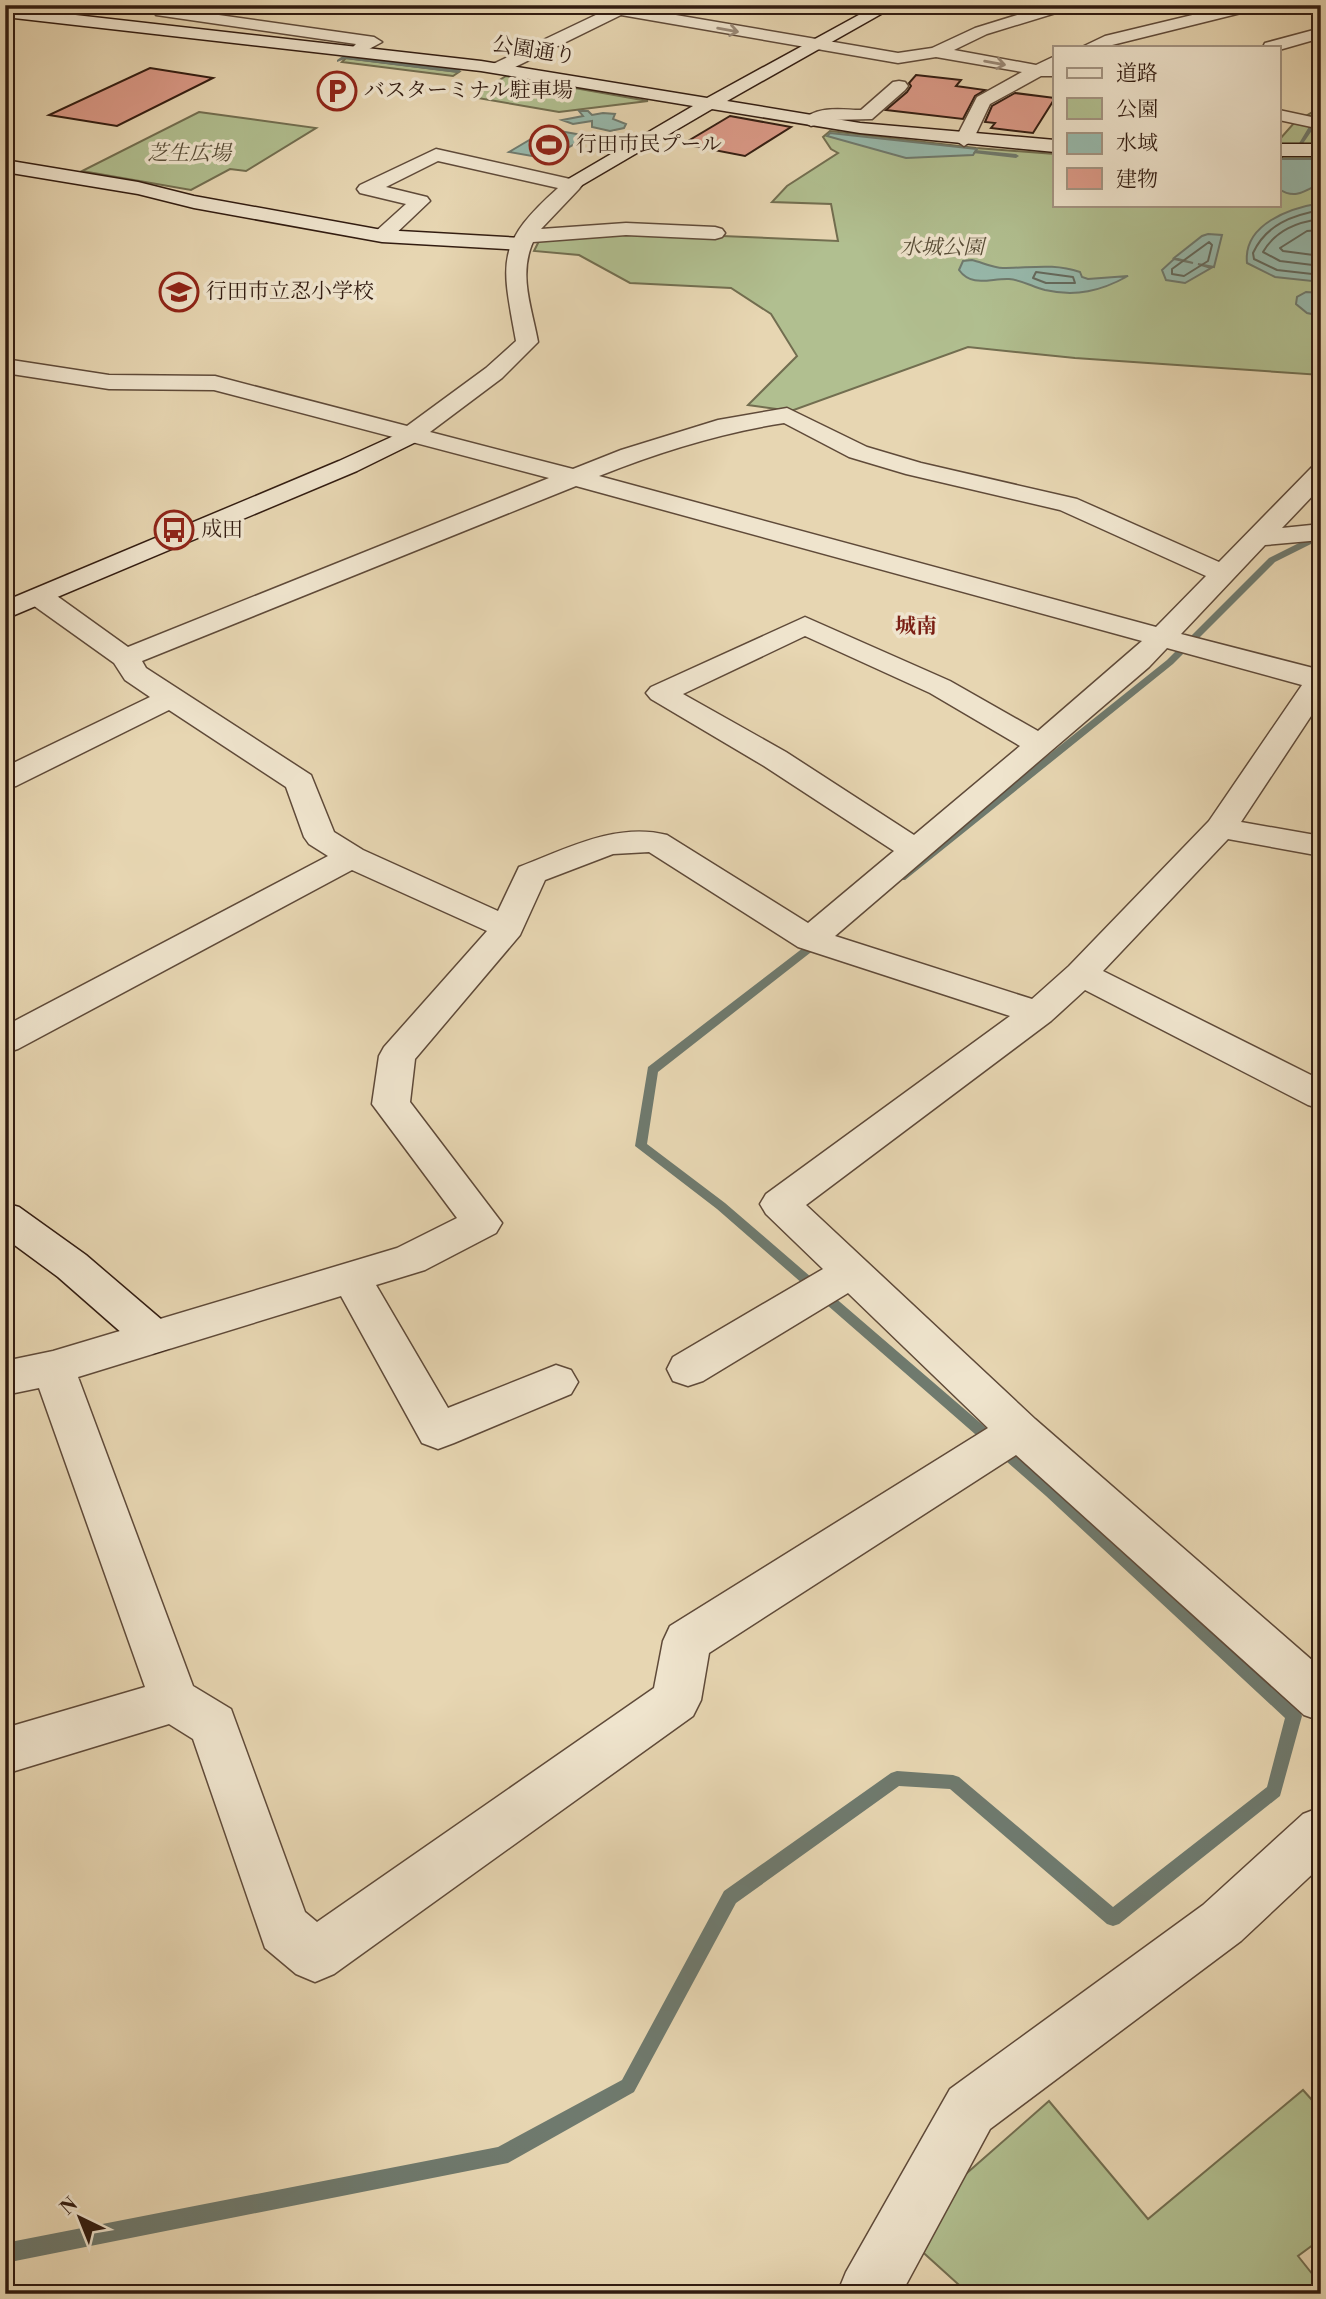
<svg xmlns="http://www.w3.org/2000/svg" width="1326" height="2299" viewBox="0 0 1326 2299" font-family="'Libre Bodoni','Noto Serif JP',serif">
  <style>
    .green { fill: #b1bf90; stroke: #726e50; stroke-width: 2 }
    .water { fill: #97b9ac; stroke: #6f7a6e; stroke-width: 2 }
    .lines { fill: none; stroke-linecap: round; stroke-linejoin: round }
    .shore { stroke: #646a5e; stroke-width: 2 }
    .stream { fill: #6f7a6e; fill-rule: evenodd }
    .building { fill: #dc9a88; stroke: #321c11; stroke-width: 2 }
    .street-casing { stroke: #5f4a39; stroke-width: 3 }
    .secondary-casing { stroke: #321c11; stroke-width: 3 }
    .street { fill: #efe4cd; fill-rule: evenodd }
    .secondary { fill: #efe4cd; fill-rule: evenodd }
    .oneway { stroke: #9a8a78 }
    .labels { text-anchor: middle; dominant-baseline: central; stroke-width: 7; stroke-linejoin: round; paint-order: stroke }
    .far-street-label { font-size: 21px; fill: #321c11; stroke: #efe4cd }
    .far-poi-label { font-size: 21px; fill: #321c11; stroke: #efe4cd; text-anchor: start }
    .far-park-label { font-size: 21px; font-style: italic; fill: #584d37; stroke: #efe4cd }
    .far-neighbourhood-label { font-size: 21px; font-weight: bold; fill: #7a1f14; stroke: #efe4cd }
  </style>
  <rect width="100%" height="100%" fill="#e7d6b2"/>
  <filter id="stains"><feTurbulence type="fractalNoise" baseFrequency=".00286" numOctaves="4"/><feColorMatrix values="0 0 0 0 .2 0 0 0 0 .09 0 0 0 0 .02 0 0 0 .5 -.17"/></filter>
  <radialGradient id="worn" r=".72"><stop offset=".6" stop-color="#630" stop-opacity="0"/><stop offset="1" stop-color="#630" stop-opacity=".3"/></radialGradient>
  <path class="green" d="M346,58L459,72L453,76L342,62Z
    M506,76L648,101L559,112L472,97Z
    M1321,107V375L1075,358L968,347L791,411L748,405L797,356L771,314L731,288L630,283L579,255L534,251L539,241L627,232L838,241L831,204L772,202L787,186L838,153L831,149L823,137L830,131L976,148L1055,154V205H1279V157H1282L1279,140L1294,123Z
    M199,112L316,128L246,171L230,169L191,190L82,171Z
    M1303,2090L1321,2110V2239L1298,2256L1321,2285V2294H969L916,2246L959,2180L1049,2101L1148,2219Z"/>
  <path class="water" d="M579,111H588L592,115L603,113L615,114L613,119L626,124L624,128L610,131L592,127V121L573,124L562,120L583,116Z
    M548,129L588,136L549,159L509,152Z
    M830,133L977,149L973,155L906,158L827,136Z
    M1279,159H1321V183C1305,191 1295,200 1279,189Z
    M1321,203V282L1275,277L1247,263C1243,224 1290,208 1321,203Z
    M1208,234L1222,235L1214,267L1198,264L1211,268L1185,283L1166,280L1162,270L1174,259L1193,263L1174,258L1202,236Z
    M972,260C981,262 993,268 1003,268C1031,268 1053,263 1080,272L1082,277L1088,279L1128,276C1101,291 1076,297 1045,290C1033,287 1022,280 1009,279C991,278 972,288 959,270L963,261Z
    M1306,292L1321,293V316L1307,313L1296,304L1297,297Z"/>
  <g class="lines">
    <path class="shore" d="M1321,210C1292,215 1266,225 1253,253L1254,259L1277,270L1321,275
      M1321,219C1297,222 1276,230 1263,252L1280,261L1321,266
      M1321,230L1307,231L1280,248L1283,251L1321,256
      M1209,242L1212,245L1208,261L1184,276L1172,274V269Z
      M1036,272L1073,277L1075,283H1046L1033,278Z"/>
    <path class="stream" d="M344,55L458,69L461,71L458,73L345,59L337,62V60Z
      M1310,125L1315,126L1302,145H1298Z
      M975,150L1016,154L1019,156L1016,158L973,153Z
      M1321,536V542H1315L1275,562L1173,664L905,880H897L896,878L897,876L1167,660L1269,558L1311,537Z
      M820,937L825,940L824,942L658,1072L647,1144L725,1203L1056,1488L1300,1711L1302,1716L1280,1796L1119,1924L1113,1926L1107,1924L950,1789L899,1786L736,1903L634,2092L508,2163L5,2263V2243L498,2147L622,2080L724,1891L891,1773L897,1771L953,1775L959,1777L1113,1907L1267,1787L1285,1718L1046,1496L717,1209L635,1146L648,1067L816,938Z"/>
  </g>
  <path class="building" d="M150,68L213,78L117,126L49,115Z
    M916,75L961,80L956,86L985,90L975,96L963,119L886,110L907,92L911,86L909,83Z
    M1015,93L1055,98L1033,133L991,128L995,123L985,122L992,106Z
    M730,116L791,127L745,156L683,144Z"/>
  <g class="lines">
    <defs>
      <path id="street" d="M580,5H617L898,53L932,48L975,28L1049,5H1074L1072,8L987,34L954,50L1036,65L1055,56L1054,76H1041L990,104L973,140L964,146L955,140L977,97L1022,72L936,57L898,63L621,15L505,72H493L490,68L493,64L602,12L582,8Z
        M1234,5H1263L1261,8L1104,47H1082L1105,36Z
        M162,7L374,37L382,42L358,55L350,50L356,44L156,15L154,12L156,9Z
        M1321,28V38L1279,50V47H1263L1265,43Z
        M899,81L905,82L908,86L905,90L872,119L831,120L811,126L802,121C816,105 842,110 861,110L893,82Z
        M1279,110L1321,119V129L1279,120Z
        M436,149L579,181L582,185L579,189L541,229L626,223L715,227L722,229L725,233L722,237L715,239L626,235L533,242C518,275 532,308 538,342L502,378L430,432L573,469L621,450L718,420L787,408L867,447L921,463L1077,499L1219,562L1312,467L1321,465V487L1282,528L1321,524V540L1265,545L1181,634L1321,670V701L1241,822L1321,836V856L1228,839L1103,971L1321,1080V1109L1308,1105L1085,990L1051,1021L806,1205L1035,1419L1321,1668V1721L1304,1715L1016,1455L709,1653L701,1700L693,1716L334,1974L315,1982L296,1974L265,1948L193,1739L169,1724L5,1774V1728L145,1687L39,1388L5,1395V1361L53,1351L397,1248L457,1218L372,1104L379,1056L384,1047L487,931L352,870L18,1049L5,1053V1026L328,856L309,844L304,837L286,787L169,710L16,786L5,788V767L150,697L125,680L114,663L30,603L26,597L30,591L40,589L50,591L128,647L549,478L214,390L109,389L5,373V359L109,375L215,376L407,426L486,368L516,341C502,263 494,245 558,188L438,161L386,187L427,197L430,201L389,240H375L372,236L375,232L406,204L360,193L357,189L360,185ZM784,423L849,457L906,474L1060,510L1206,576L1156,627L599,476C659,452 720,433 784,423ZM576,486L1142,641L1038,731L950,681L805,617L651,687L646,693L651,699L764,766L894,851L808,923L667,835C616,822 566,849 519,867L498,911L363,850L334,832L311,775L146,668L142,661ZM805,636L930,693L1020,746L914,835L786,752L683,694ZM1167,648L1302,685L1209,821L1069,966L1032,999L835,936L1149,667ZM649,852L798,947L1010,1016L766,1194L760,1204L766,1214L823,1269L673,1357L667,1369L673,1381L688,1386L703,1381L848,1293L988,1428L670,1626L663,1641L654,1688L317,1922L305,1912L231,1709L193,1686L78,1377L341,1296L422,1443L438,1449L454,1443L571,1394L578,1382L571,1370L556,1365L448,1408L376,1285L425,1270L496,1233L502,1223L410,1102L415,1059L520,935L545,880L613,854Z
        M1321,1807V1866L1241,1941L990,2129L901,2294H837L846,2272L950,2089L1203,1905L1303,1814Z"/>
      <path id="secondary" d="M877,5H897L727,101L860,123L1055,140V152L860,133L712,109L572,191L565,189L562,185L565,181L693,106L481,71L5,17V7L481,61L707,98Z
        M1279,144H1321V156H1279Z
        M5,160L138,182L194,196L382,230L521,238L528,240L531,244L528,248L521,250L382,242L194,208L138,194L5,172Z
        M411,428L420,430L423,435L420,440L357,471L5,619V601L339,461Z
        M5,1203L19,1207L86,1255L169,1326L175,1337L169,1348L154,1353L139,1348L58,1277L5,1238Z"/>
    </defs>
    <use href="#street" class="street-casing"/>
    <use href="#secondary" class="secondary-casing"/>
    <use href="#street" class="street"/>
    <use href="#secondary" class="secondary"/>
  </g>
  <defs><path id="oneway-shaft" d="M-6 0H5M1.5-3L5.5 0L1.5 3" fill="none" stroke-width="1.6" stroke-linecap="round" stroke-linejoin="round" transform="scale(1.75)"/></defs>
  <g class="oneway">
    <use href="#oneway-shaft" transform="translate(728 30) rotate(10)"/>
    <use href="#oneway-shaft" transform="translate(995 63) rotate(10)"/>
  </g>
  <defs>
    <symbol id="parking-ring" viewBox="-11 -11 22 22"><circle r="9.5" fill="#efe4cd" stroke="#8f2418" stroke-width="1.5"/><path d="M-3.5-5.5H1a3.5 3.5 0 0 1 0 7H-1V5.5H-3.5ZM-1-3.4V-.6H.8a1.4 1.4 0 0 0 0-2.8Z" fill="#8f2418"/></symbol>
    <symbol id="stadium-ring" viewBox="-11 -11 22 22"><circle r="9.5" fill="#efe4cd" stroke="#8f2418" stroke-width="1.5"/><path d="M0-5a6.5 5 0 1 0 0 10a6.5 5 0 1 0 0-10ZM-3.5-1.8h7v3.6h-7Z" fill="#8f2418"/></symbol>
    <symbol id="school-ring" viewBox="-11 -11 22 22"><circle r="9.5" fill="#efe4cd" stroke="#8f2418" stroke-width="1.5"/><path d="M0-5L7-2L0 1L-7-2ZM-4 1L0 2.5L4 1V4Q0 6-4 4Z" fill="#8f2418"/></symbol>
    <symbol id="bus-ring" viewBox="-11 -11 22 22"><circle r="9.5" fill="#efe4cd" stroke="#8f2418" stroke-width="1.5"/><path d="M-5-6H5V4H4V6H2V4H-2V6H-4V4H-5ZM-3.5-4V0h7V-4ZM-3.5 1.2v1.5H-2V1.2ZM2 1.2v1.5H3.5V1.2Z" fill="#8f2418"/></symbol>
  </defs>
  <g fill-rule="evenodd">
    <use href="#parking-ring" x="315" y="69" width="44" height="44"/>
    <use href="#stadium-ring" x="527" y="123" width="44" height="44"/>
    <use href="#school-ring" x="157" y="270" width="44" height="44"/>
    <use href="#bus-ring" x="152" y="508" width="44" height="44"/>
  </g>
  <g class="labels">
    <g class="far-street-label">
      <text transform="translate(534 51) rotate(9)">公園通り</text>
    </g>
    <g class="far-poi-label">
      <text x="364" y="91">バスターミナル駐車場</text>
      <text x="576" y="145">行田市民プール</text>
      <text x="206" y="292">行田市立忍小学校</text>
      <text x="201" y="530">成田</text>
    </g>
    <g class="far-park-label">
      <text x="189" y="154">芝生広場</text>
      <text x="942" y="248">水城公園</text>
    </g>
    <g class="far-neighbourhood-label">
      <text x="916" y="627">城南</text>
    </g>
  </g>
  <rect width="1326" height="2299" fill="none" stroke="#e7d6b2" stroke-width="28"/>
  <rect x="7" y="7" width="1312" height="2285" fill="none" stroke="#321c11" stroke-width="3.5"/>
  <rect x="14" y="14" width="1298" height="2271" fill="none" stroke="#321c11" stroke-width="2"/>
  <rect x="1053" y="46" width="228" height="161" fill="#efe4cd" stroke="#a39482" stroke-width="2"/>
  <rect x="1067" y="68" width="35" height="10" fill="#efe4cd" stroke="#a39482" stroke-width="2"/>
  <text x="1116" y="80" font-size="21" fill="#321c11">道路</text>
  <rect x="1067" y="98" width="35" height="21" fill="#b1bf90" stroke="#a39482" stroke-width="2"/>
  <text x="1116" y="116" font-size="21" fill="#321c11">公園</text>
  <rect x="1067" y="133" width="35" height="21" fill="#97b9ac" stroke="#a39482" stroke-width="2"/>
  <text x="1116" y="150" font-size="21" fill="#321c11">水域</text>
  <rect x="1067" y="168" width="35" height="21" fill="#dc9a88" stroke="#a39482" stroke-width="2"/>
  <text x="1116" y="186" font-size="21" fill="#321c11">建物</text>
  <g transform="translate(80 2218) rotate(317)" stroke="#efe4cd" stroke-width="5" paint-order="stroke">
  <path d="M0-5L12 26L0 18L-12 26Z" fill="#321c11"/>
  <text y="-10" font-size="19" font-weight="bold" text-anchor="middle" fill="#321c11">N</text>
  </g>
  <rect width="100%" height="100%" filter="url(#stains)"/>
  <rect width="100%" height="100%" fill="url(#worn)"/>
</svg>
